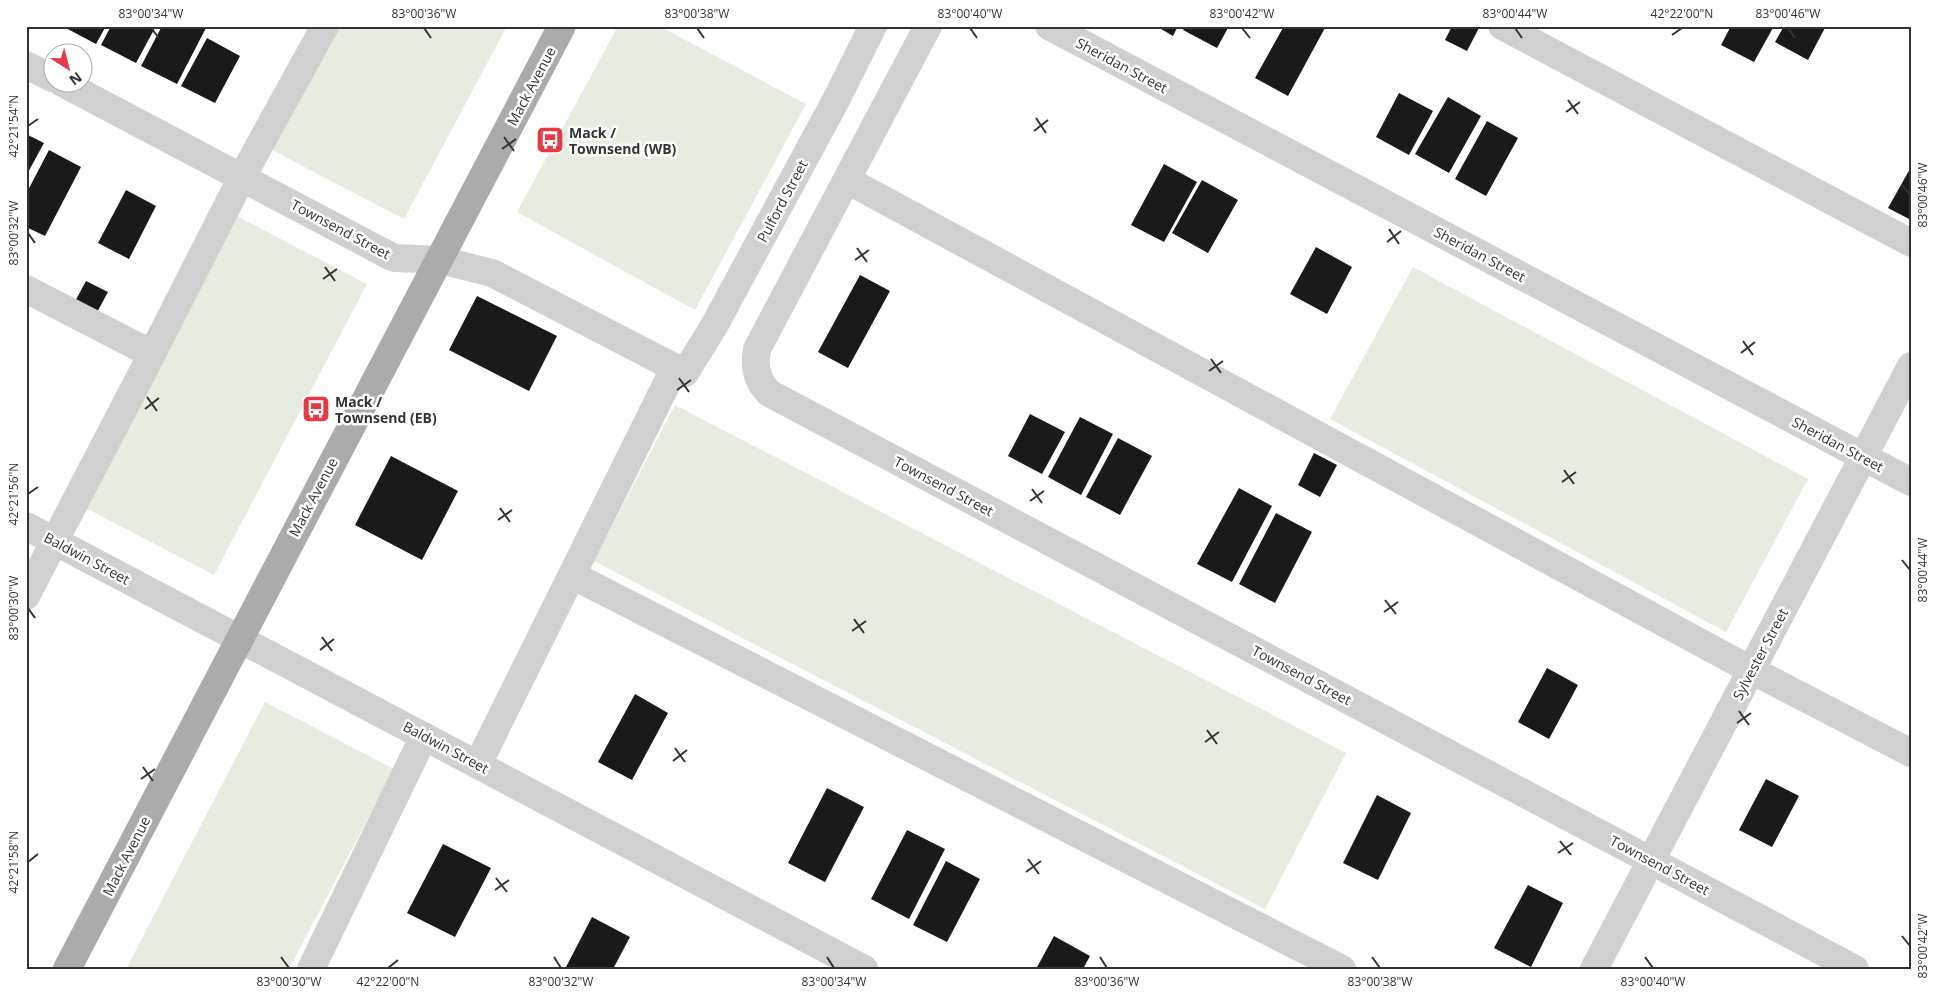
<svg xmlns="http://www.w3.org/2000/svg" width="1937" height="995" viewBox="0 0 1937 995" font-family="'Open Sans',sans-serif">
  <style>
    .green { fill: #e6ecdf }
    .building { fill: #1a1a1a }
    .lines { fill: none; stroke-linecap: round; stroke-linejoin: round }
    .minor { stroke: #d0d0d0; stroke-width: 28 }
    .major { stroke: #ababab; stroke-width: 28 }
    .ticks { fill: none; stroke: #333; stroke-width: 2 }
    .labels { text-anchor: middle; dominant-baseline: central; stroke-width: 5; stroke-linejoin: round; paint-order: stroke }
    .street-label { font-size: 14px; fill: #333; stroke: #fff }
    .poi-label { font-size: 14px; font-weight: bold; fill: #333; stroke: #fff; text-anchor: start }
    .neatline { fill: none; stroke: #333; stroke-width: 2 }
    .ticks-label { font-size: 12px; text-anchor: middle; fill: #333 }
  </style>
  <rect width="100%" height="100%" fill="#fff"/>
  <path class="green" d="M338,26H507L404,219L272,150Z
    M618,26H659L806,104L695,310L517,212Z
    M235,215L367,284L214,575L82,506Z
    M1413,267L1808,479L1726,632L1330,419Z
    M675,405L1346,753L1265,909L594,561Z
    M265,702L394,769L289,969H126Z"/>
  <path class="building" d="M62,26H106L96,44Z
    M111,26H156L136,63L101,45Z
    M162,26H207L177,84L141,66Z
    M1156,26H1178L1173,36Z
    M1186,26H1229L1217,48L1183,30Z
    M1284,26H1326L1288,96L1255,78Z
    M1452,26H1480L1467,51L1445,40Z
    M1731,26H1774L1754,62L1721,45Z
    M1784,26H1826L1808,60L1775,42Z
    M207,38L240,56L215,103L181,86Z
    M1399,93L1433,111L1409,155L1376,137Z
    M1448,97L1481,116L1449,173L1415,154Z
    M1487,121L1518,138L1486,196L1455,179Z
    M26,134L44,143L26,176Z
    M49,150L81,167L45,236L26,227V194Z
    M1164,164L1197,182L1164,242L1131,225Z
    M1911,167V220L1888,208Z
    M1202,180L1238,200L1208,253L1172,233Z
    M126,190L156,206L129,259L98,243Z
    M1316,247L1352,267L1327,314L1290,294Z
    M860,275L890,291L848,368L818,352Z
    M86,281L108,292L95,316L73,305Z
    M477,296L557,336L529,391L449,350Z
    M1030,414L1065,432L1042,474L1008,456Z
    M1080,417L1113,434L1081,495L1048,477Z
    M1118,438L1152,456L1120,515L1086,497Z
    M1314,453L1337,465L1320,497L1298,485Z
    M391,456L458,491L422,560L355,525Z
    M1239,488L1272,506L1232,582L1197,564Z
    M1276,513L1312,532L1275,603L1239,584Z
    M1547,668L1578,685L1549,739L1518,722Z
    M635,694L668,713L632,780L598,762Z
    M1766,779L1799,796L1772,847L1739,830Z
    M827,788L864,807L825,882L788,863Z
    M1377,795L1411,813L1378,880L1343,863Z
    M907,830L945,849L909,919L871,899Z
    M443,844L491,868L455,937L407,913Z
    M946,861L980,879L947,942L913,925Z
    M1528,885L1563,903L1531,967L1494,948Z
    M592,917L630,937L613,969H565Z
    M1054,936L1090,956L1083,969H1036Z"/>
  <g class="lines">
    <path class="minor" d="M928,26L757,349C754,367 756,379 769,393L1855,969
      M1049,26L1911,482
      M1502,26L1911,243
      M26,65L52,78
      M61,82L390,256L395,258L440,260L492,273L685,373L714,326L836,100L873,26
      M847,180L1751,670L1911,753
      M26,289L152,354
      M26,526L864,969
      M572,575L1342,969
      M26,596L152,354L242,177L325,26
      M478,764L675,367
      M311,969L424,736
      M1594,969L1911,366"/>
    <path class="major" d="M67,969C231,654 397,341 562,26"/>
  </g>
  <path class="ticks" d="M151,28L159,38M424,28L431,38M697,28L704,38M970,28L977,38M1242,28L1250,38M1515,28L1522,38M1788,28L1795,38M1672,35L1682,28M1568,100L1578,114M1566,112L1580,102M1036,118L1046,133M28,126L38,119M1034,131L1048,120M504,137L514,151M502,149L516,139M1902,185L1910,195M1389,229L1399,244M28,233L35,243M1387,242L1401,231M857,248L867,262M855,260L869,250M325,267L335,281M323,279L337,269M1743,341L1753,355M1741,353L1755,342M1211,359L1221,373M1209,371L1223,361M679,378L689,392M677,390L691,380M147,397L157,411M145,409L159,398M1564,470L1574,484M1562,482L1576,472M1032,489L1042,503M28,494L38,487M1030,501L1044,491M500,508L510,522M498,520L512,510M1902,560L1910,570M1385,600L1396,614M28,608L35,618M1384,612L1398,602M854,619L864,633M852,631L866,621M322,637L332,651M320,650L334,639M1739,711L1749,725M1737,723L1751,713M1207,730L1217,744M1205,742L1219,732M675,748L685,762M673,761L687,750M143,767L153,781M141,779L155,769M1560,841L1571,855M1558,853L1573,843M1028,859L1039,874M28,862L38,854M1026,872L1041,861M496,878L507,892M495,890L509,880M1902,936L1910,946M281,957L289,968M554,957L561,968M827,957L834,968M1100,957L1107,968M1372,957L1380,968M1645,957L1653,968M388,968L398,960"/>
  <defs>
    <symbol id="bus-square" viewBox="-11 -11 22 22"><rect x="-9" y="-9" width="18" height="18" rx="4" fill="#e63946" stroke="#fff"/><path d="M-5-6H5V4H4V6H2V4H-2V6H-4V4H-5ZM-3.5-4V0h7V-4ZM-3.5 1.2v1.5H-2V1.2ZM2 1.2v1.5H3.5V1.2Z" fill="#fff"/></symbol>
  </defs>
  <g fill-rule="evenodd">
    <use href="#bus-square" x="534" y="124" width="32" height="32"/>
    <use href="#bus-square" x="300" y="393" width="32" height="32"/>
  </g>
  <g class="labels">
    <g class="street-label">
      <text transform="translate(1122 65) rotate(28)">Sheridan Street</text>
      <text transform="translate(531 86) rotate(-62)">Mack Avenue</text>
      <text transform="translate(782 201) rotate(-62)">Pulford Street</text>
      <text transform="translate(341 229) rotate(28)">Townsend Street</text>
      <text transform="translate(1480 254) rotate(28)">Sheridan Street</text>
      <text transform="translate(1838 444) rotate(28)">Sheridan Street</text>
      <text transform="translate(944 486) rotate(28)">Townsend Street</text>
      <text transform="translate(313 497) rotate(-62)">Mack Avenue</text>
      <text transform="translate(87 558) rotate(28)">Baldwin Street</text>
      <text transform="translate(1760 654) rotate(-62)">Sylvester Street</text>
      <text transform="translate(1302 675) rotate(28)">Townsend Street</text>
      <text transform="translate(446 747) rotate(28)">Baldwin Street</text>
      <text transform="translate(126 856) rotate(-63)">Mack Avenue</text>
      <text transform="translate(1660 865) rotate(28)">Townsend Street</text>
    </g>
    <g class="poi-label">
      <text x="569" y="132">Mack /<tspan x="569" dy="16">Townsend (WB)</tspan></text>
      <text x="335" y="401">Mack /<tspan x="335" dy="16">Townsend (EB)</tspan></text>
    </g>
  </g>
  <rect width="1937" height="995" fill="none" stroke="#ffffff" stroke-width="55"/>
  <g transform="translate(68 68) rotate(144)"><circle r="24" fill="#ffffff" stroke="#adadad"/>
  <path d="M0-4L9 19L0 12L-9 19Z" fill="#e63946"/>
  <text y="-8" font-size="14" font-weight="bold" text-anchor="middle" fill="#333333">N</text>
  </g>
  <rect x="28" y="28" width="1882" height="940" class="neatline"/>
  <g class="ticks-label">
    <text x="151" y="18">83°00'34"W</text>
    <text x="424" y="18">83°00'36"W</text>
    <text x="697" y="18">83°00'38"W</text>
    <text x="970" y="18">83°00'40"W</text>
    <text x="1242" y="18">83°00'42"W</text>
    <text x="1515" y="18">83°00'44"W</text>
    <text x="1682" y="18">42°22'00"N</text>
    <text x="1788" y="18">83°00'46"W</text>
    <text transform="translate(14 126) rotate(-90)" y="4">42°21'54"N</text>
    <text transform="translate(1923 195) rotate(-90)" y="4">83°00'46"W</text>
    <text transform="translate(14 233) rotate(-90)" y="4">83°00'32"W</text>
    <text transform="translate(14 494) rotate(-90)" y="4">42°21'56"N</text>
    <text transform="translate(1923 570) rotate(-90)" y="4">83°00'44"W</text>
    <text transform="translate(14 608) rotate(-90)" y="4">83°00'30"W</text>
    <text transform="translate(14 862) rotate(-90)" y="4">42°21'58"N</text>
    <text transform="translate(1923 946) rotate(-90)" y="4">83°00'42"W</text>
    <text x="289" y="986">83°00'30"W</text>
    <text x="388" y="986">42°22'00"N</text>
    <text x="561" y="986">83°00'32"W</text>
    <text x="834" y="986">83°00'34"W</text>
    <text x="1107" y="986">83°00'36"W</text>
    <text x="1380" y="986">83°00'38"W</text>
    <text x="1653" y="986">83°00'40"W</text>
  </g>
</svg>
